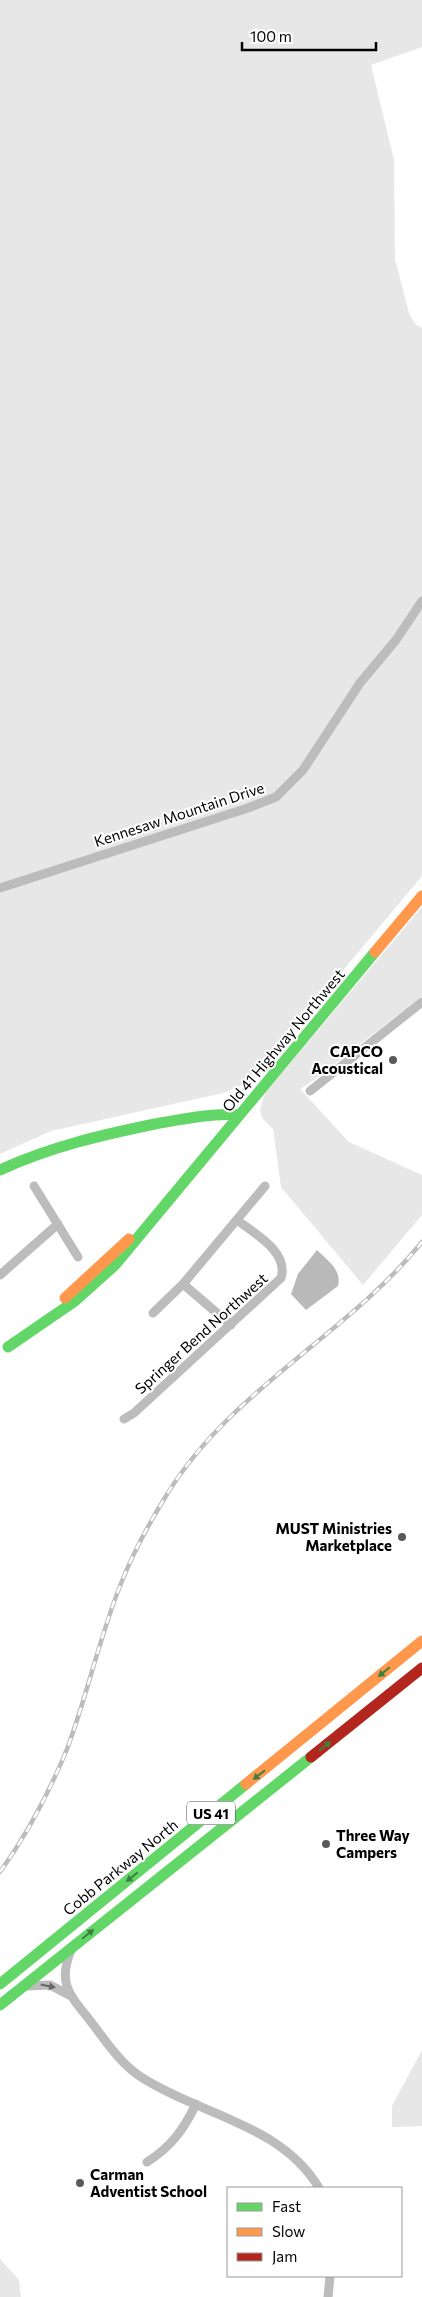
<svg xmlns="http://www.w3.org/2000/svg" width="422" height="2297" viewBox="0 0 422 2297" font-family="Commissioner,sans-serif">
  <style>
    .green { fill: #e7e7e7 }
    .water { fill: #b9b9b9 }
    .lines { fill: none; stroke-linecap: round; stroke-linejoin: round }
    .street { stroke: #bcbcbc; stroke-width: 9 }
    .fast { stroke: #63d668; stroke-width: 11 }
    .slow { stroke: #ff974d; stroke-width: 11 }
    .jam { stroke: #b3261e; stroke-width: 11 }
    .rail-casing { stroke: #bcbcbc; stroke-width: 4.5 }
    .rail { stroke: #fff; stroke-width: 2.5; stroke-dasharray: 8; stroke-linecap: butt }
    .oneway { fill: #3b803e }
    .oneway2 { fill: #676767 }
    .poi-dot { fill: #595959; stroke: #fff; stroke-width: 2 }
    .labels { text-anchor: middle; dominant-baseline: central; stroke-width: 4; stroke-linejoin: round; paint-order: stroke }
    .shield { fill: #fff; stroke: #4c4c4c; stroke-width: 1 }
    .shield-label { font-size: 14px; font-weight: bold; fill: #000 }
    .street-label { font-size: 15px; fill: #000; stroke: #fff }
    .poi-label { font-size: 15px; font-weight: bold; fill: #000; stroke: #fff; text-anchor: end }
  </style>
  <rect width="100%" height="100%" fill="#fff"/>
  <path class="green" d="M0,0H422V47L371,65L394,160L395,259L409,313L415,324L422,328V876L264,1065L242,1085L223,1093L51,1131L0,1154Z
    M422,907V996L317,1078L300,1089L349,1142L422,1175V1215L363,1285L281,1187L273,1129L262,1118L260,1109L265,1093Z
    M422,2050V2126L392,2127V2106Z
    M0,2259L19,2280L21,2297H0Z"/>
  <path class="water" d="M317,1250C328,1261 342,1270 338,1286L306,1310L291,1294L298,1274Z"/>
  <g class="lines">
    <path class="street" d="M0,888L248,808L276,797L303,770L360,683L396,640L422,601
      M310,1091L422,1002
      M34,1186L78,1257
      M0,1275L58,1224
      M183,1284L231,1325
      M153,1313L183,1284L265,1186
      M124,1419L134,1413L281,1278C289,1252 255,1234 237,1220
      M71,1950C58,1982 68,1993 88,2018C104,2038 119,2063 141,2077C200,2115 281,2124 319,2188
      M27,1986L50,1985L71,1996
      M147,2162C171,2147 184,2129 196,2104
      M328,2297L330,2276"/>
    <path class="fast" d="M0,1170C50,1147 101,1135 155,1124C183,1119 210,1113 239,1115
      M8,1347L75,1301L115,1265L375,952
      M0,1984L246,1784
      M0,2005L311,1757"/>
    <path class="slow" d="M375,952L422,896
      M65,1298L129,1239
      M246,1784L422,1641"/>
    <path class="jam" d="M311,1757L422,1668"/>
    <defs>
      <path id="rail" d="M0,1872C28,1833 49,1793 67,1749C87,1696 99,1639 120,1586C132,1555 148,1525 166,1496C230,1390 346,1336 422,1242"/>
    </defs>
    <use href="#rail" class="rail-casing"/>
    <use href="#rail" class="rail"/>
  </g>
  <defs><path id="oneway-solid" d="M-6-.8H1V-3.2L6.5 0L1 3.2V.8H-6Z" transform="scale(1.25)"/></defs>
  <g class="oneway">
    <use href="#oneway-solid" transform="translate(384 1672) rotate(141)"/>
    <use href="#oneway-solid" transform="translate(325 1746) rotate(-38)"/>
    <use href="#oneway-solid" transform="translate(259 1775) rotate(142)"/>
    <use href="#oneway-solid" transform="translate(132 1877) rotate(141)"/>
    <use href="#oneway-solid" transform="translate(88 1934) rotate(-39)"/>
  </g>
  <use class="oneway2" href="#oneway-solid" transform="translate(48 1986) rotate(11)"/>
  <g class="poi-dot">
    <circle cx="393" cy="1060" r="5"/>
    <circle cx="402" cy="1537" r="5"/>
    <circle cx="326" cy="1844" r="5"/>
    <circle cx="80" cy="2183" r="5"/>
  </g>
  <g class="labels">
    <rect class="shield" x="187" y="1801.5" width="48" height="23" rx="4"/>
    <g class="shield-label">
      <text x="211" y="1813">US 41</text>
    </g>
    <g class="street-label">
      <text transform="translate(179 814) rotate(-18)">Kennesaw Mountain Drive</text>
      <text transform="translate(283 1040) rotate(-50)">Old 41 Highway Northwest</text>
      <text transform="translate(201 1333) rotate(-42)">Springer Bend Northwest</text>
      <text transform="translate(120 1867) rotate(-39)">Cobb Parkway North</text>
    </g>
    <g class="poi-label">
      <text x="383" y="1051">CAPCO<tspan x="383" dy="17">Acoustical</tspan></text>
      <text x="392" y="1528">MUST Ministries<tspan x="392" dy="17">Marketplace</tspan></text>
      <text x="336" y="1835" text-anchor="start">Three Way<tspan x="336" dy="17">Campers</tspan></text>
      <text x="90" y="2174" text-anchor="start">Carman<tspan x="90" dy="17">Adventist School</tspan></text>
    </g>
  </g>
  <rect x="227" y="2187" width="175" height="90" fill="#ffffff" stroke="#999999"/>
  <rect x="237" y="2203" width="25" height="8" fill="#63d668" stroke="#999999"/>
  <text x="272" y="2212" font-size="15" fill="#000000">Fast</text>
  <rect x="237" y="2228" width="25" height="8" fill="#ff974d" stroke="#999999"/>
  <text x="272" y="2237" font-size="15" fill="#000000">Slow</text>
  <rect x="237" y="2253" width="25" height="8" fill="#b3261e" stroke="#999999"/>
  <text x="272" y="2262" font-size="15" fill="#000000">Jam</text>
  <path d="M242 42v8h134v-8" fill="none" stroke="#000000" stroke-width="2.5"/>
  <text x="250" y="42" font-size="15" fill="#000000" stroke="#ffffff" stroke-width="4" paint-order="stroke">100 m</text>
</svg>
